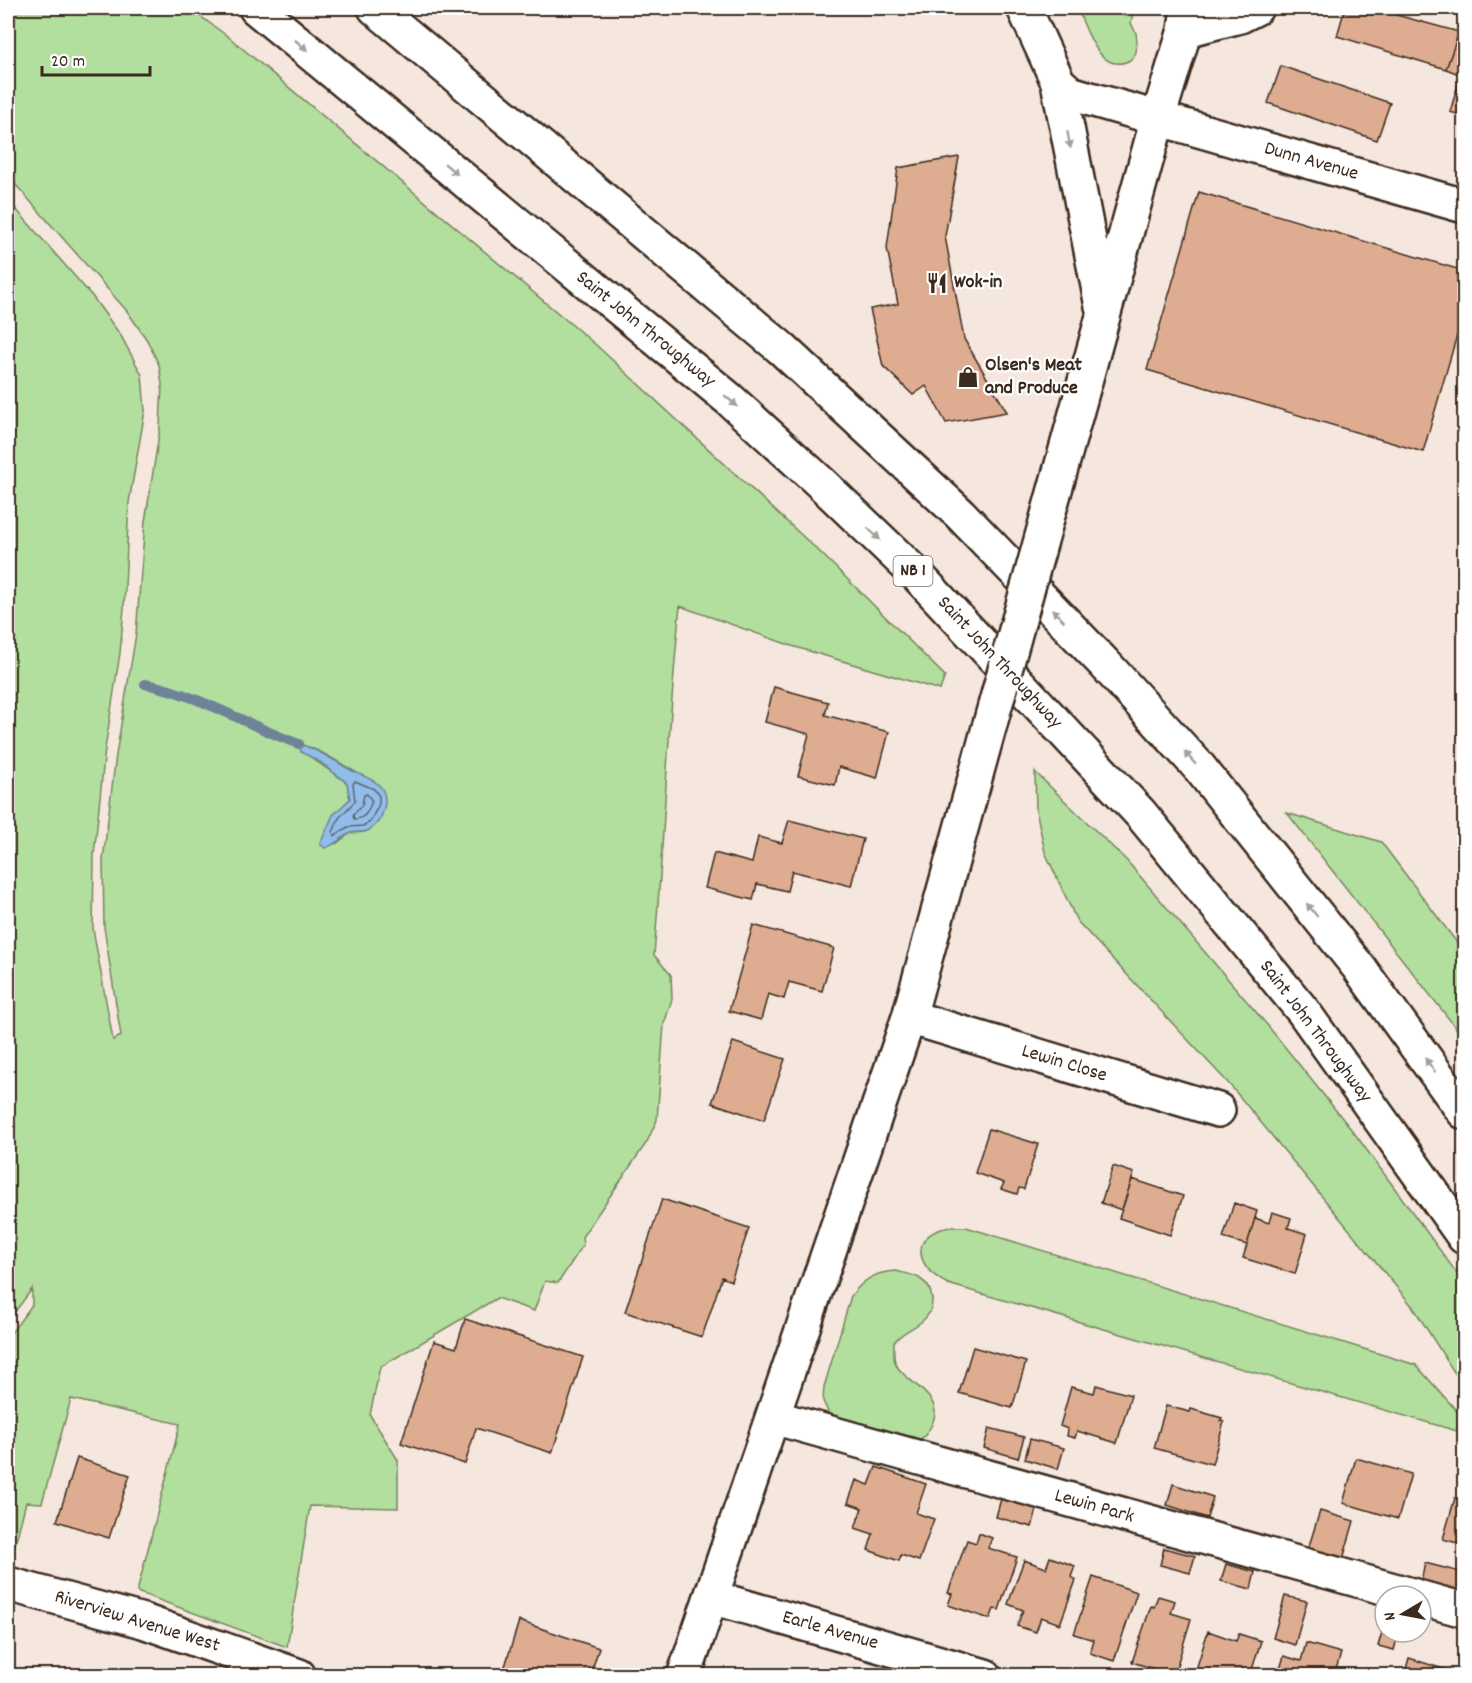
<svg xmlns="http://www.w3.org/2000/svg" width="1472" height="1683" viewBox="0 0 1472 1683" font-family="Dekko,sans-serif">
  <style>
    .green { fill: #b2df9d; stroke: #76845e; stroke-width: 1.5; fill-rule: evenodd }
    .water { fill: #90bde9; stroke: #6e8298; stroke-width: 1.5 }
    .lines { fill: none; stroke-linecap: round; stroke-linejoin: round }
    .shore { stroke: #5d656f; stroke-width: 1.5 }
    .stream { stroke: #6e8298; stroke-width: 10 }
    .building { fill: #dead91; stroke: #3b2a1e; stroke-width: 1.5 }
    .minor-casing { stroke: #3b2a1e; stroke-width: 38 }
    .highway-casing { stroke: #3b2a1e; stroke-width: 38 }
    .minor { stroke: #fff; stroke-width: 33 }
    .highway { stroke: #fff; stroke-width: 33 }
    .minor-bridge-casing { stroke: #3b2a1e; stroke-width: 38; stroke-linecap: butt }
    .minor-bridge { stroke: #fff; stroke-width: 33 }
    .oneway { fill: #a79f9a }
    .labels { text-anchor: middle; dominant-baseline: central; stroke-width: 4.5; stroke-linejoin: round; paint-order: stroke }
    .shield { fill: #fff; stroke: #766a62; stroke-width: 1.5 }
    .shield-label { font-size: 18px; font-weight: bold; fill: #3b2a1e }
    .street-label { font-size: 20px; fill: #3b2a1e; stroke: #fff }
    .poi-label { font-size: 20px; font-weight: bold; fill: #3b2a1e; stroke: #fff; text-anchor: start }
  </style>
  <rect width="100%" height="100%" fill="#f5e6de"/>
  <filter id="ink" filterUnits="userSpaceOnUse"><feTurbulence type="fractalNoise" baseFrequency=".0167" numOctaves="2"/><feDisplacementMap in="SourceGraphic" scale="12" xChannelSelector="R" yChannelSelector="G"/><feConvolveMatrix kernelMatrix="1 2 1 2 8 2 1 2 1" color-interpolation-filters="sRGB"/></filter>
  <g filter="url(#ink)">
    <path class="green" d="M8,8H189L230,38L596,345L823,555L945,676L940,690L792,646L680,606C668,722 664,839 654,955L671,975L672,999L664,1024L657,1120L647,1142L582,1237L583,1245L558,1283L545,1281L534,1311L497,1298L380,1367L370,1415L398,1460V1508L310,1506L287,1647L137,1592L180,1424L71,1399L42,1503L26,1502L11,1560L8,1561V1337L32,1305V1289L8,1321V200L92,296L121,336L142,375L145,411L129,502L124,608L120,653L105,749L94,855L93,929L113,1040L121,1036L104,927L103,860L116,755L136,634L145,522L160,428L162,384L159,365L147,340L127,311L8,176ZM300,745C324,749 353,773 377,784L365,832L350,833L336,844C331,819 331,817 350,799L347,783C332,771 309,759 300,745Z
      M1077,8H1134L1131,23L1136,33L1137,42L1136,52L1132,59C1100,78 1087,30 1077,8Z
      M1035,772L1127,861L1268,1026L1355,1134L1464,1283V1382L1454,1372L1413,1307L1230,1085L1077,921L1045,852L1036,810Z
      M1287,813L1381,842L1464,952V1038Z
      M950,1227H966L1416,1365L1464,1419V1433L948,1284C915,1268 908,1234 950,1227Z
      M896,1271C903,1273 912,1274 919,1278C935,1288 937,1310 921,1322C911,1330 903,1331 894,1342C894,1349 893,1359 896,1365C907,1384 946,1396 932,1424C926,1436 924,1437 913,1444L844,1428L830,1416L823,1401L824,1387L851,1296C863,1280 875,1272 896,1271Z"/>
    <path class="water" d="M299,744C318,749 333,760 349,769C358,774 371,778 378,784C392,797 383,824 367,831C361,833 354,831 349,834C340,838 335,845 325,848L320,844L333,815L350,799L347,783L320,762L301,752Z"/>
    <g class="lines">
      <path class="shore" d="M355,781L374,789L379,796V804L370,822L363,826L348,827L334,836L333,832L339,818L355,801L353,784Z
        M367,794L372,801C368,811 366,819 354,819L353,815L362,805L364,795Z"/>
      <path class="stream" d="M145,684C199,694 248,726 299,744"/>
    </g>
    <path class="building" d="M1345,8H1371L1459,32L1446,69L1337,36Z
      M1459,32L1464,34V76L1446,69Z
      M1281,66L1390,103L1377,140L1268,103Z
      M1461,74L1464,76V116L1450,112Z
      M959,157L945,236L964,339L1007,412L946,423L926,386L913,395L883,366L870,309L898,304L887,248L898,168Z
      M1199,192L1464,271V311L1423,452L1147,370Z
      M774,687L828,702L825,715L889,732L877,778L839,767L835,785L798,776L809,734L765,722Z
      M789,820L863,839L851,886L792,871L787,891L757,884L753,900L705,888L714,853L752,863L758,837L782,843Z
      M753,925L834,948L822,991L789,982L784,999L768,994L761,1020L729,1011Z
      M733,1042L785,1059L764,1120L712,1103Z
      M989,1129L1038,1144L1024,1189L1019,1188L1017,1194L1001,1189L1004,1183L975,1173Z
      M1113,1166L1134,1173L1122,1210L1101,1203Z
      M1132,1179L1183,1196L1170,1235L1119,1218Z
      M662,1199L749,1228L731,1281L722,1277L702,1337L625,1312Z
      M1234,1203L1257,1211L1247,1245L1223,1238Z
      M1272,1212L1291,1218L1288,1228L1307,1234L1295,1274L1243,1258L1255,1218L1269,1223Z
      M465,1319L583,1357L552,1453L476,1428L465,1464L401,1443L434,1341L456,1348Z
      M973,1347L1026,1362L1012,1408L959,1393Z
      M1096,1385L1131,1395L1117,1443L1077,1431L1075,1438L1067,1436L1068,1429L1060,1426L1071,1387L1094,1393Z
      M1166,1406L1190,1412L1191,1409L1222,1418L1220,1421L1224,1422L1212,1464L1154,1448Z
      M989,1428L1024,1437L1018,1458L984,1448Z
      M1030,1439L1064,1448L1058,1469L1025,1459Z
      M77,1458L130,1475L109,1538L57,1521Z
      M1356,1458L1411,1474L1398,1519L1343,1503Z
      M876,1467L926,1484L916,1513L934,1519L919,1561L901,1555L899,1561L868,1550L873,1534L855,1528L862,1508L848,1503L856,1480L869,1485Z
      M1173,1484L1213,1497L1207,1518L1167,1505Z
      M1002,1495L1038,1506L1032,1527L996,1517Z
      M1455,1498L1464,1501V1545L1443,1539Z
      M1320,1511L1354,1521L1343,1559L1308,1549Z
      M979,1533L992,1538L988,1548L1017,1557L999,1610L994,1609L990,1619L948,1605L952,1594L948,1593L967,1540L976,1543Z
      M1164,1548L1195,1556L1190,1573L1160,1565Z
      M1050,1557L1075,1566L1071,1577L1076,1580L1060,1624L1041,1617L1036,1632L1017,1626L1023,1610L1008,1604L1024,1560L1046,1568Z
      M1425,1563L1464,1573L1459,1592L1421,1582Z
      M1226,1564L1255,1572L1251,1589L1221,1581Z
      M1093,1577L1137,1592L1114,1661L1090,1653L1094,1640L1074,1634Z
      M1158,1596L1175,1601L1171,1613L1191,1619L1174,1675L1132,1662L1151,1606L1154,1607Z
      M1285,1596L1307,1601L1295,1645L1273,1638Z
      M519,1621L599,1648L590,1676H502Z
      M1385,1622V1632H1399L1394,1650L1378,1646Z
      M1208,1631L1236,1641L1239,1634L1261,1641L1250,1676H1194Z
      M1306,1643L1341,1653L1334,1676H1278L1284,1656L1301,1661Z
      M1409,1658L1459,1674V1676H1404Z"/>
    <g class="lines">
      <defs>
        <path id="minor" d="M1024,8L1058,82L1102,306
          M1185,30L1240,16L1256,8
          M1058,82L1070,93L1080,96L1464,206
          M1038,551L1158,118L1185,30L1188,8
          M909,1017L1218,1110
          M773,1417L1415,1596
          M8,1584L143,1621L299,1676
          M711,1597L985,1676
          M1421,1598L1464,1610
          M684,1676L909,1017L990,724"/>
        <path id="highway" d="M256,8L729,399L821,483L917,575L1140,813L1303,1011L1464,1237
          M375,8L781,348L960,514L1104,663L1199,767L1360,969L1464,1112"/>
      </defs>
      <use href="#minor" class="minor-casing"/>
      <use href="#highway" class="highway-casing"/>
      <use href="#minor" class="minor"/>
      <use href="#highway" class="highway"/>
      <defs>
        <path id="minor-bridge" d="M990,724L1038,551"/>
      </defs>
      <use href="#minor-bridge" class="minor-bridge-casing"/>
      <use href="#minor-bridge" class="minor-bridge"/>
    </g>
    <defs><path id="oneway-solid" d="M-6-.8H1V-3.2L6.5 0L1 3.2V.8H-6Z" transform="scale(1.5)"/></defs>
    <g class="oneway">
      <use href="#oneway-solid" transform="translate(301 45) rotate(40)"/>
      <use href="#oneway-solid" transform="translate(1069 140) rotate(79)"/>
      <use href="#oneway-solid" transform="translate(451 169) rotate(40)"/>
      <use href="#oneway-solid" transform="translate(731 401) rotate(41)"/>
      <use href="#oneway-solid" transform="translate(874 534) rotate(44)"/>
      <use href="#oneway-solid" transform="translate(1058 615) rotate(-134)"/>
      <use href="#oneway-solid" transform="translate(1190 758) rotate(-132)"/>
      <use href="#oneway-solid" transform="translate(1312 910) rotate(-129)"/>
      <use href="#oneway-solid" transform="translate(1430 1065) rotate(-126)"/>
    </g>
  </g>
  <defs>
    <symbol id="restaurant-bare" viewBox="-9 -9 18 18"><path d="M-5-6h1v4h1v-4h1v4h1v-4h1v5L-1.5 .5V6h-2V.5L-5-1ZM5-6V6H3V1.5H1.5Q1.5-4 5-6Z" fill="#3b2a1e" stroke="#fff" stroke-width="2.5" paint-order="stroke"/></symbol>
    <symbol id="shop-bare" viewBox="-9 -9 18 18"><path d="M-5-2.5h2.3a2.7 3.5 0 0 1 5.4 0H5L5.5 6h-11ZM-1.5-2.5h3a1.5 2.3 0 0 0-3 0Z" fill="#3b2a1e" stroke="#fff" stroke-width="2.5" paint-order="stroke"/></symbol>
  </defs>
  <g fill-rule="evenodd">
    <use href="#restaurant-bare" x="922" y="268" width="30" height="30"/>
    <use href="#shop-bare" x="953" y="362" width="30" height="30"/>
  </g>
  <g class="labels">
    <rect class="shield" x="893.5" y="556" width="39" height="30" rx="4.5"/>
    <g class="shield-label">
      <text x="913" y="571">NB 1</text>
    </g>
    <g class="street-label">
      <text transform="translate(1311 162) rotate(16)">Dunn Avenue</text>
      <text transform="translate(645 330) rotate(39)">Saint John Throughway</text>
      <text transform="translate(999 663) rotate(47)">Saint John Throughway</text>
      <text transform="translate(1315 1032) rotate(53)">Saint John Throughway</text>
      <text transform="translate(1064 1064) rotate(17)">Lewin Close</text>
      <text transform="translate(1094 1507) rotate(16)">Lewin Park</text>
      <text transform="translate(137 1622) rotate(17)">Riverview Avenue West</text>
      <text transform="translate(830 1631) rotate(16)">Earle Avenue</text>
    </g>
    <g class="poi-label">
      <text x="954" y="283">Wok-in</text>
      <text x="985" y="366">Olsen's Meat<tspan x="985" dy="23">and Produce</tspan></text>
    </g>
  </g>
  <rect width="1472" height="1683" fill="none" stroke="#fff" stroke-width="30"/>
  <rect x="15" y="15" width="1442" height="1653" fill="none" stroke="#3b2a1e" stroke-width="2" filter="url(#ink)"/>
  <g transform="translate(1403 1614) rotate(260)"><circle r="28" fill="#ffffff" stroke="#b1aaa5" stroke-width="1.5"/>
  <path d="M0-4.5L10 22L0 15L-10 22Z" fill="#3b2a1e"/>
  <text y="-9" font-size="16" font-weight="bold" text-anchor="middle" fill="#3b2a1e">N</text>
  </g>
  <path d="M42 66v9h108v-9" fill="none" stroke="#3b2a1e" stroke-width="3"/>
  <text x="51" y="66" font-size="18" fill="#3b2a1e" stroke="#ffffff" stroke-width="4.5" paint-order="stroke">20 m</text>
</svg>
